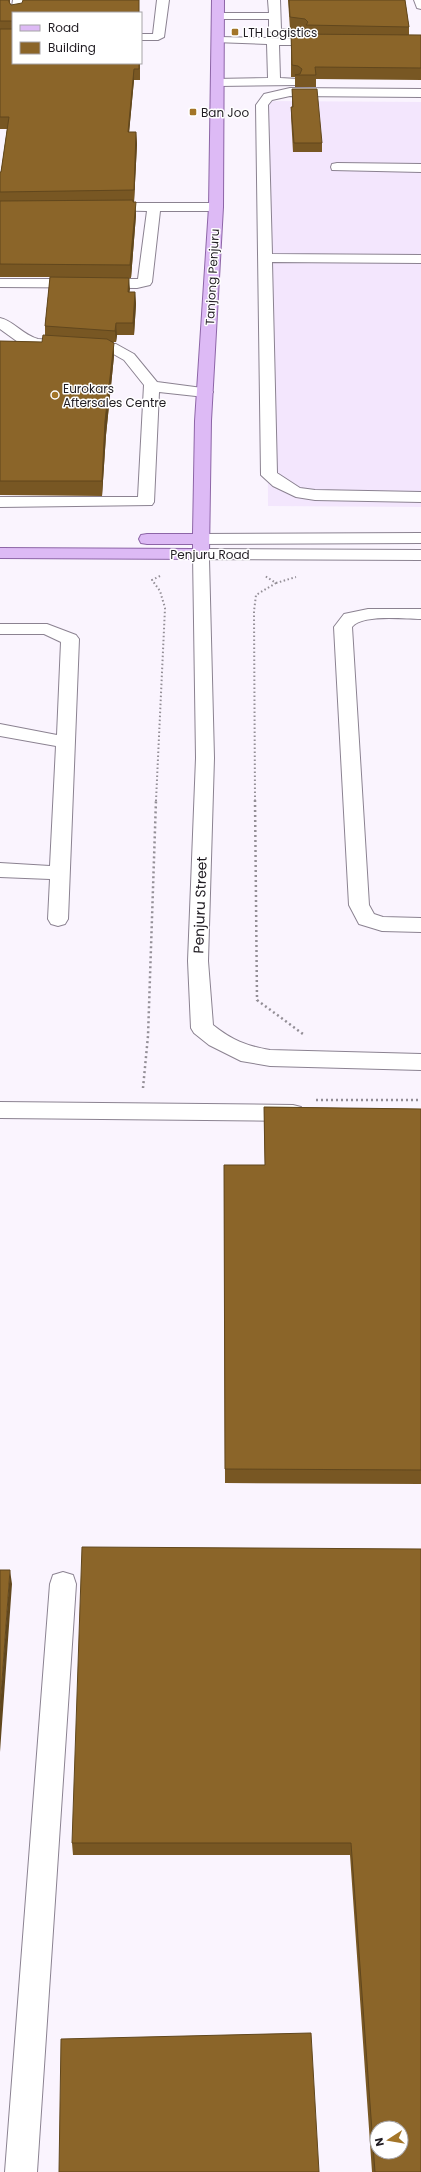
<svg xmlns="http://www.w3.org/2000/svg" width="421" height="2172" viewBox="0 0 421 2172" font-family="Poppins,sans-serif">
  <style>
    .built { fill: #f3e6fd }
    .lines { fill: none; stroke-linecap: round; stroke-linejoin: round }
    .minor-casing { stroke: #8b8291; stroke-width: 2 }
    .major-casing { stroke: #8d65a7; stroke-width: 2 }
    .path-far1 { stroke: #938e96; stroke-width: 2; stroke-dasharray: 1.5 2.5; stroke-linecap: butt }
    .path { stroke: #938e96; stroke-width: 2.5; stroke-dasharray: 2 3; stroke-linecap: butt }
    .minor { fill: #fff; fill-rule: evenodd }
    .major { fill: #ddbaf5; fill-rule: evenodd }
    .wall { fill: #785723 }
    .shaded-wall { fill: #61471d }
    .building { fill: #8b6529; stroke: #61471d; fill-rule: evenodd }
    .poi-dot { fill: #a37528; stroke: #fff; stroke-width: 1.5 }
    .labels { text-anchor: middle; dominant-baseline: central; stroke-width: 3; stroke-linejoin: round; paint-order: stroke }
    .far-poi-label { font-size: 12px; fill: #201c22; stroke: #fff; text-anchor: start }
    .far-street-label { font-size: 12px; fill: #201c22; stroke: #fff }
    .street-label { font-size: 14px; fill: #201c22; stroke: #fff }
  </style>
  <rect width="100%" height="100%" fill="#faf4fe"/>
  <path class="built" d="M266,101L421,102V507L268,506Z"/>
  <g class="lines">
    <defs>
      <path id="minor" d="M13,0H25L23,13H13V15L11,13Z
        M157,0H169L164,37L158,40H141V34H153Z
        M268,0H280L281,29L304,32L306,34L304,36L281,37L269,31V19H218L212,16L218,13H269Z
        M414,0H421V9L417,8Z
        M218,37L320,39L326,42L320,45H279L280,78L298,79L300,82L298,85L218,86L212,82L214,79L268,78L267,44L214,42L212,40Z
        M290,88L421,89V97L290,96L272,100L268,105L272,254L421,255V263L272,262L277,473L300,488L315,490L421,492V502L315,500L296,497L273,486L261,475L256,105L264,94Z
        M337,163L421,164V172L332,170L331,167L332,164Z
        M105,203H216L223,207L216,211H160L152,282L150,285L137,288L0,287V279H138L147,211L100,210L98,207Z
        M0,318C14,321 23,335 38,339L116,344L134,354L157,382L210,389L213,392L210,395L205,397L159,392L154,502L152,505L0,507V497H138L144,385L124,360L108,351L37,347L18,342L0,329Z
        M421,533V543L200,544L194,543L192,539L194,535L200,534Z
        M201,549L421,550V560L209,559L214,758L208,961L213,1025C232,1040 246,1046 270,1050L421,1054V1070L270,1066L241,1061L209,1045L194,1033L191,1028L188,961L196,758L193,554L195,550Z
        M368,609H421V619C404,619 362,614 352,627L369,905L374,914L383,917L421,918V932L382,931L359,924L349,905L334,627L344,614Z
        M0,624H47L76,635L79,639L68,919L65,924L58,926L51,924L48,919L50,879L0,877V863L50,866L56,746L0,736V724L57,735L61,642L44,634H0Z
        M0,1102L293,1105L301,1107L304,1113L301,1119L293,1121L0,1118Z
        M63,1572L73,1575L76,1584L37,2172H5L50,1584L53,1575Z"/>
      <path id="major" d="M212,0H224L223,207L211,421L209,554L207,558L201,559L0,558V548L193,549V544H147L141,543L139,539L141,535L147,534H193L195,421L209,207Z"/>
    </defs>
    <use href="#minor" class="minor-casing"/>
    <use href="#major" class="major-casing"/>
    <path class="path-far1" d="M276,583L296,577
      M156,801L165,608L160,591L152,580L160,576
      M255,801L254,611L256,595L276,583L265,576"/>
    <path class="path" d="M255,800L257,1000L303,1034
      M143,1088L148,1036L156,800
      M316,1100H421"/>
    <use href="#minor" class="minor"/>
    <use href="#major" class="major"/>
  </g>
  <path class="wall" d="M0,0H10V3L11,5L140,0L13,13V63H140V80H134L129,132H136L137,144L134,202L136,215L131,278L65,277L129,278V292H135L136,304L134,335H117L116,342H113L114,356L106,435L102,496L0,495V341L42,342L45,335V326L50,277H0V172H1L7,129H0Z
    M288,0H405L409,27V35H421V80L316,79V87H295V77H291V34H305L306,31L290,29Z
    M292,89L322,143V152H293L291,116V107H292Z
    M264,1107L421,1109V1484L225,1483L224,1165H265L264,1122Z
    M421,1549V2172H372L350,1855H73L72,1843Z"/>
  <path class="shaded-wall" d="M134,69V80L128,144V132Z
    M136,132L137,144L134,202V190Z
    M136,202V215L131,278L130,265Z
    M129,278L130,289L128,304V292Z
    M135,292L136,304L134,335L133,323Z
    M116,323L117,335L116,342L115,331Z
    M114,343V356L106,435L102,496V481L105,421Z
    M10,1570L12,1584L0,1752V1709Z"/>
  <path class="building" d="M0,0H9V2L11,5L22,3L23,0H139V13H13V21H0Z
    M289,0H405L409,27L306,25L308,22L305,19L290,17Z
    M0,29H13V63H139V69H134L128,132H136L134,190L0,192V172H1L9,117H0Z
    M291,34L421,35V68L315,67L316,75H295L300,74L302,69L298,66L292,65Z
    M292,89H317L322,143H294L291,107H293Z
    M133,200V202H136L130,265L0,264V201Z
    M50,277L129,278L128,292H135L133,323H116L115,331L45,326Z
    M43,335L107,339L114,343L105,421L102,481H0V341L42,342Z
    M264,1107L421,1109V1470L225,1469L224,1165H265Z
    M82,1547L421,1549V2172H375L351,1843H72ZM377,2128H401V2152H377Z
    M0,1570H10L0,1709Z
    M311,2033L319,2172H59L61,2039Z"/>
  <g class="poi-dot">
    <rect x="231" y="28" width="8" height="8" rx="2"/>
    <rect x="189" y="108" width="8" height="8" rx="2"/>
    <circle cx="55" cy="395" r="4"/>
  </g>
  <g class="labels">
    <g class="far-poi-label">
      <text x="243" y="32">LTH Logistics</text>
      <text x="201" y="112">Ban Joo</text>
      <text x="63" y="388">Eurokars<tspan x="63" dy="14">Aftersales Centre</tspan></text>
    </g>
    <g class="far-street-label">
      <text transform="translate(212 277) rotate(-87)">Tanjong Penjuru</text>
      <text x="210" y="554">Penjuru Road</text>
    </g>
    <g class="street-label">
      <text transform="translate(200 905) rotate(-88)">Penjuru Street</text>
    </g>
  </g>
  <rect x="12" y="12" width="130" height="52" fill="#ffffff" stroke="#a6a4a7"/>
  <rect x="20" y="25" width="20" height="6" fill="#ddbaf5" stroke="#a6a4a7"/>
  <text x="48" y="32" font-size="12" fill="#201c22">Road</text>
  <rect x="20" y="42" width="20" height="12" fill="#8b6529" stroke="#a6a4a7"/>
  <text x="48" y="52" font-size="12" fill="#201c22">Building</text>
  <g transform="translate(389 2140) rotate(258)"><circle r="19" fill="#ffffff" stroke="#a6a4a7"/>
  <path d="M0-3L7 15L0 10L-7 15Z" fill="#a37528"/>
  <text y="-6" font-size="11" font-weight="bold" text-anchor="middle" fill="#201c22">N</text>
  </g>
</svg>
